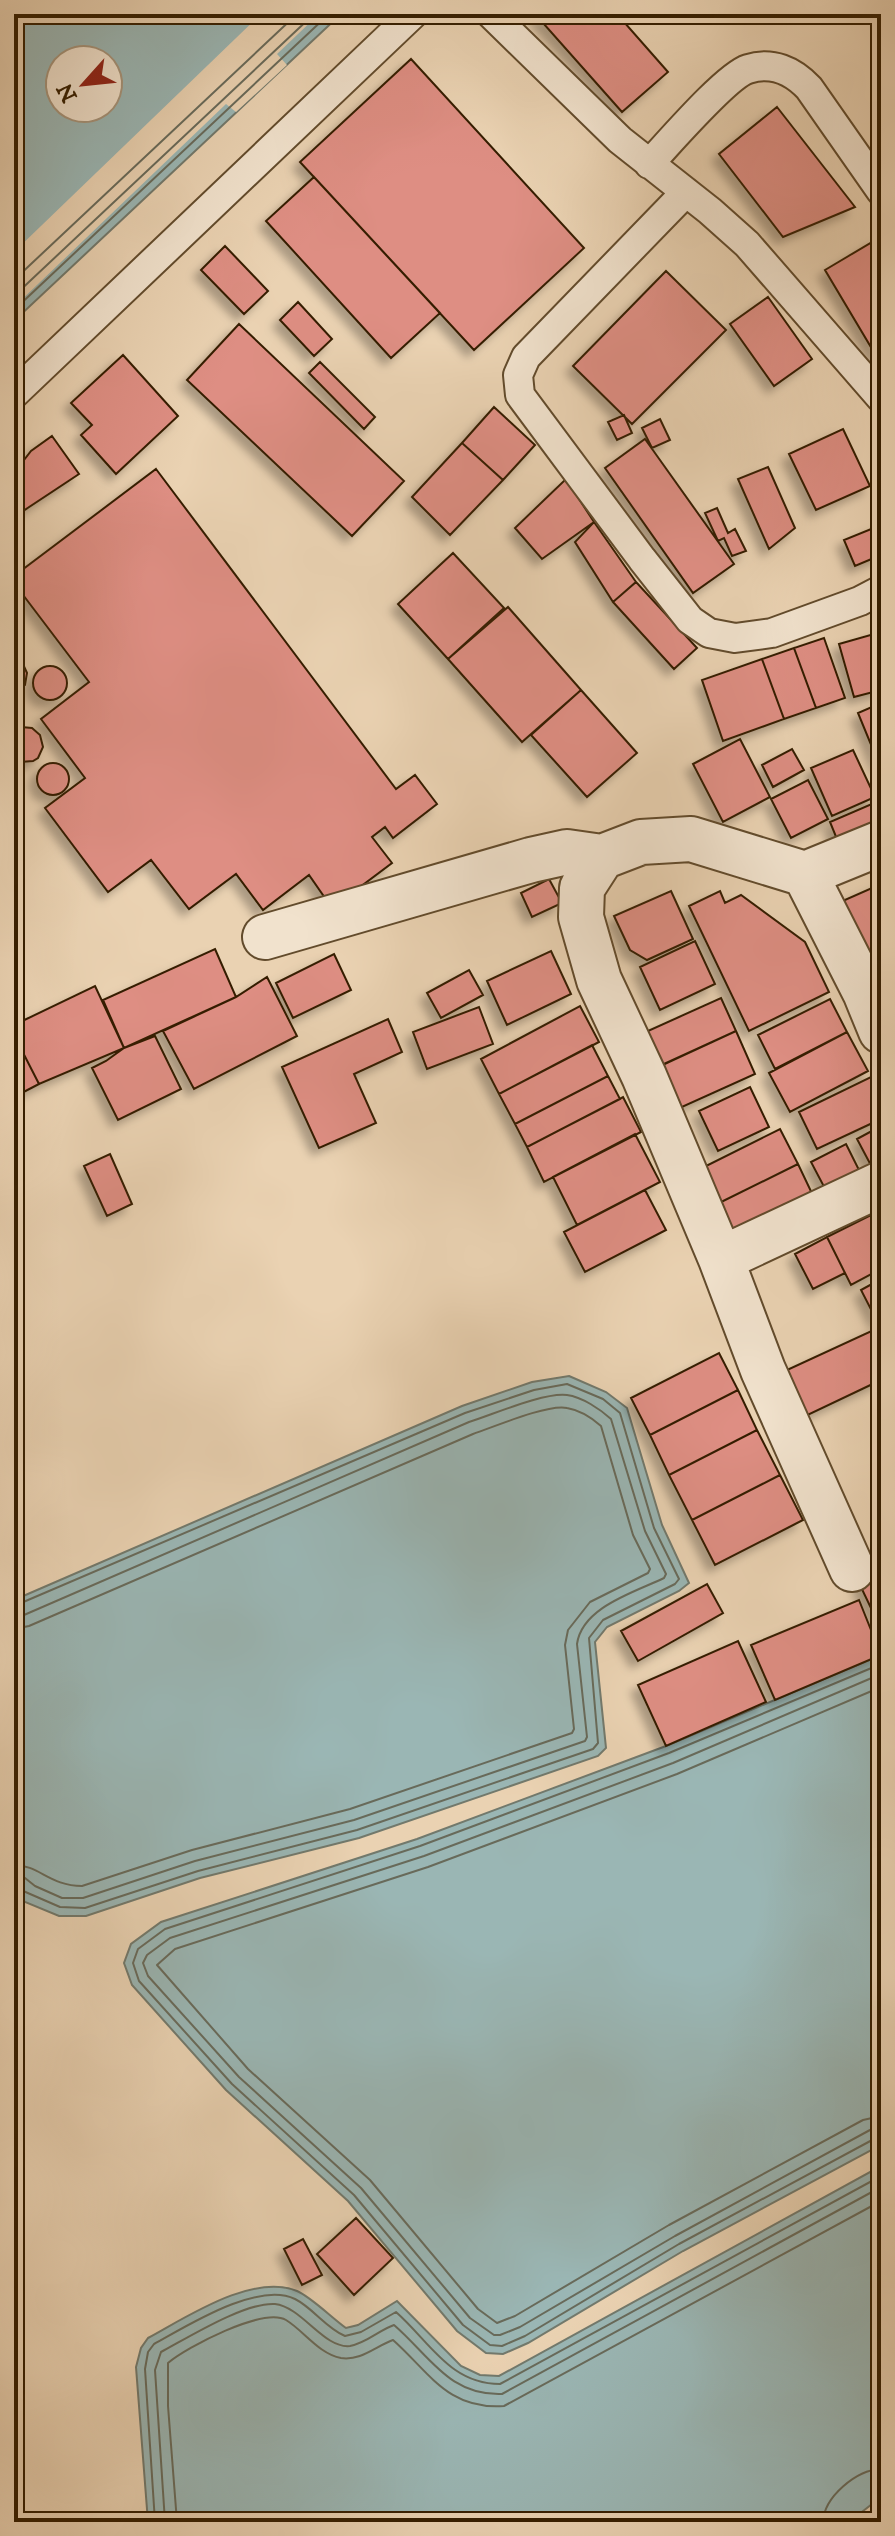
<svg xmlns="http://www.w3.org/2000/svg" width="895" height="2536" viewBox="0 0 895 2536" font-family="'IM FELL DW Pica',serif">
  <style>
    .water { fill: #9ab6b4; stroke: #72796c; stroke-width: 2; fill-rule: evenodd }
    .pier { fill: #ead2b2 }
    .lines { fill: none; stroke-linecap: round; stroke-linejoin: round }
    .shore { stroke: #686a5a; stroke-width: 2 }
    .building { fill: #de8e83; stroke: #351e00; stroke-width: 2; filter: url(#shadow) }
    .lane-casing { stroke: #624b2c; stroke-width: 32 }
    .street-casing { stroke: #624b2c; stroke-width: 48 }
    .lane { stroke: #f1e2cd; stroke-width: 28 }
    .street { stroke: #f1e2cd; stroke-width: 44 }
  </style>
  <defs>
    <filter id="shadow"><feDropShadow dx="-7" dy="7" stdDeviation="4" flood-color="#0004"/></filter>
  </defs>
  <rect width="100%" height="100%" fill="#ead2b2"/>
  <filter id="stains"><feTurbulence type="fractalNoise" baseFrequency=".0025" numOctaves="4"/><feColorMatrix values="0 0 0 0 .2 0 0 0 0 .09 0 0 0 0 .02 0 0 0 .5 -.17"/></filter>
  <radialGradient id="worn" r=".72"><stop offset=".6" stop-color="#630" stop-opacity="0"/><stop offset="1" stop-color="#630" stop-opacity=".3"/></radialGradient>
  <path class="water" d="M14,14H341L14,321ZM60,60H108V108H60Z
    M569,1376L606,1392L627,1408L662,1525L689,1583L679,1591L607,1627L595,1642L606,1748L598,1756L359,1838L200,1878L86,1916H59L25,1902L14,1892V1600L462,1406L532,1382Z
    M881,1655V2145L683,2251L528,2343L503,2354L486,2353L457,2331L348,2201L226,2090L132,1985L124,1963L131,1944L161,1922L417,1839L666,1746Z
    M881,2166V2497L849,2522H148L136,2367L141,2348L148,2338C187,2317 252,2273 297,2291C311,2297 332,2318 346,2328L358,2325L397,2301L461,2366L480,2375L499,2376Z"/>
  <path class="pier" d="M261,14H319L277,54L287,65L236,112L226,104L14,307V252Z"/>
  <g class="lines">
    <path class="shore" d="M14,280L297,14
      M14,296L314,14
      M14,310L329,14
      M14,1606L465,1413L534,1390L567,1384L603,1399L620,1413L654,1528L679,1579L675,1584L603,1620L589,1638L598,1743L593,1749L357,1830L198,1871L85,1908L60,1907L14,1887
      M14,1617L24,1615L469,1422C492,1415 544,1392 567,1395C582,1397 600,1409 611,1419L645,1531L666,1574L664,1578C635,1592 582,1607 577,1644L587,1737L585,1741L354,1820L195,1861L83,1898H62L35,1886L25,1878L14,1877
      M14,1629L29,1626L473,1434C494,1427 547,1404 567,1408C579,1410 592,1418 601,1426L633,1535L650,1569L648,1573L590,1602L568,1630L565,1645L574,1729L572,1733L350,1809L192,1850L82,1886C50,1886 39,1865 14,1865
      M881,1664L669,1753L420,1846L165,1929L138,1949L133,1963L139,1981L232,2084L354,2195L463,2325L490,2345L502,2346L525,2336L679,2244L874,2139L881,2138
      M881,1674L673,1763L424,1856L170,1938L147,1955L143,1963L148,1976L239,2077L361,2188L470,2318L494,2335H500L520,2327L675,2236L870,2130L881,2128
      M881,1687L677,1774L428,1867L175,1949L157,1965L248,2069L370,2180L478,2309L497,2323L515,2316L669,2225L863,2120L881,2116
      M155,2522L145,2369L148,2352L154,2344C187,2326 257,2281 295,2299C313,2308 326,2328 345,2336L361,2332L396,2312C430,2342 450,2384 500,2384L881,2176
      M165,2522L155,2370L161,2352C189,2337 245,2302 275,2304C302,2307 324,2349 350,2346C367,2343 379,2330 394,2325C430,2356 449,2396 502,2394L881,2187
      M177,2522L168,2406V2363C187,2347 263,2307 286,2320C304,2331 319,2354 341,2358C361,2361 376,2346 393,2340C430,2373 448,2410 504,2406L881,2201
      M823,2522C824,2497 856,2470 881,2469"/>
  </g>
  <path class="building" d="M535,14H617L668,72L622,112Z
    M411,59L584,248L474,350L300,162Z
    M777,107L855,207L783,237L719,154Z
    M314,177L440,313L391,358L266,221Z
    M879,238L881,242V364L825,270Z
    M225,246L268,291L244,314L201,270Z
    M666,271L726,330L632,424L573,366Z
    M768,297L812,359L774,386L730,324Z
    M298,302L332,339L314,356L280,320Z
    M239,324L404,481L352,536L187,380Z
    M123,355L178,416L116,474L81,435L92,425L71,403Z
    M320,362L375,417L364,429L309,373Z
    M494,407L535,445L503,480L462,443Z
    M624,415L632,433L617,440L608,422Z
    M660,419L670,440L652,448L642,428Z
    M843,429L870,486L816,510L789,454Z
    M52,436L79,474L17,515L14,510V473L31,451Z
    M645,439L734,564L693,593L605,468Z
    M462,443L503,480L450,535L412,497Z
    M768,467L795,528L769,549L738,479Z
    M156,469L396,789L415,775L437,804L393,838L385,827L372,837L392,863L332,908L309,875L263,910L236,874L189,909L151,860L108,892L45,808L85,778L41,719L89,682L14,583V576Z
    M566,479L594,522L542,559L515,528Z
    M717,508L728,533L735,529L746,551L732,556L724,538L718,541L705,513Z
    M594,522L636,582L613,602L575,542Z
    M881,525V555L855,566L844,540Z
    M453,553L504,608L448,659L398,604Z
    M636,582L697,648L674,669L613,602Z
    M508,607L581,690L522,742L448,659Z
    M881,632V690L854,697L839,644Z
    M824,638L845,698L816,708L794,648Z
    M794,648L816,708L784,719L762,659Z
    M14,657L22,662L27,673L25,685L14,693Z
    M762,659L784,719L723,741L702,680Z
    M33 683a17 17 0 1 1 34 0a17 17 0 1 1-34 0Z
    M581,690L637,753L587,797L531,735Z
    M881,703V769L858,713Z
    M14,704L21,716L14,731Z
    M21,727L32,728L40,735L43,747L38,758L33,761L20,762L14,758V731Z
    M740,739L770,797L723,822L693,764Z
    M792,749L804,770L773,787L762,765Z
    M853,750L875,797L832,816L811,768Z
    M37 779a16 16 0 1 1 32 0a16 16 0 1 1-32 0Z
    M808,780L828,819L791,838L771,799Z
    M881,800V837L843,854L830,822Z
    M549,879L562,903L532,917L521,893Z
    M881,884V950L863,958L838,903Z
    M671,891L693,939L647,960L630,950L614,916Z
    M720,891L725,903L741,895L805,942L829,992L749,1031L689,906Z
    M695,941L715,984L660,1010L640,967Z
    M215,949L236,997L124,1048L103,1000Z
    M551,951L571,994L507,1025L487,981Z
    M334,954L351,990L293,1018L276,983Z
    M469,970L483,995L441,1018L427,993Z
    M267,977L297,1036L194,1089L163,1031L236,997Z
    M95,986L124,1048L39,1084L14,1035V1025Z
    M721,998L736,1031L653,1069L639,1035Z
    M830,999L847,1032L775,1069L758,1035Z
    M580,1006L599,1042L499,1094L481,1059Z
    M479,1007L493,1044L427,1069L413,1032Z
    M388,1019L402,1052L354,1074L376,1123L319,1148L282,1067Z
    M736,1031L755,1074L662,1116L643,1074Z
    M847,1032L868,1071L790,1112L769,1073Z
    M14,1035L39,1084L14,1097Z
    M155,1036L181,1089L118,1120L92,1068L106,1061L124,1048Z
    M592,1045L608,1076L515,1124L499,1094Z
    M608,1076L620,1099L527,1147L515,1124Z
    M873,1076L881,1093V1119L817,1149L799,1112Z
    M750,1087L769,1127L718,1151L699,1111Z
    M623,1097L641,1132L544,1182L527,1147Z
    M881,1126V1167L874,1171L857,1139Z
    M780,1129L798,1164L707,1209L690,1174Z
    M635,1134L660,1182L577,1225L553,1177Z
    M846,1144L865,1182L831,1200L811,1162Z
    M110,1154L132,1204L107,1216L84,1166Z
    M798,1164L818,1206L728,1251L707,1209Z
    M645,1190L666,1230L585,1272L564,1232Z
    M881,1210V1269L851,1285L827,1237Z
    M827,1237L845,1273L813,1289L795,1254Z
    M881,1279V1321L878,1323L861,1290Z
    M878,1328L881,1333V1380L795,1421L774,1376Z
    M719,1353L738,1390L650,1435L631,1398Z
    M738,1390L757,1430L669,1475L650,1435Z
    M757,1430L780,1475L692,1520L669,1475Z
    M780,1475L803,1520L715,1565L692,1520Z
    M881,1573V1629L859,1583Z
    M707,1584L723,1613L638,1661L621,1631Z
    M859,1600L881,1655L775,1700L751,1645Z
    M738,1641L766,1702L666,1746L638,1685Z
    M356,2218L393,2258L354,2295L317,2254Z
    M303,2239L322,2275L302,2285L284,2249Z"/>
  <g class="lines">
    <defs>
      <path id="lane" d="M491,14L620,140L710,211L747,244L881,398
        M649,164C668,144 726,76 748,69C772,61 793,71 809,88L881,191
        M686,192L526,357L518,375L520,395L642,559L690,620L709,633L735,638L772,633L860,601L881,590
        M14,394L413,14"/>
      <path id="street" d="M805,874L865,992L881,1031
        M265,937L531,860L567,852L602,857
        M721,1259L881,1184
        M852,1569L763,1370L721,1259L644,1076L599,980L581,917L582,888L602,857L641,842L691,839L805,874L881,843"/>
    </defs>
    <use href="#lane" class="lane-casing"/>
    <use href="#street" class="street-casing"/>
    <use href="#lane" class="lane"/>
    <use href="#street" class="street"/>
  </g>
  <rect width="895" height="2536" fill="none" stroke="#ead2b2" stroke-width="48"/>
  <rect x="16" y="16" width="863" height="2504" fill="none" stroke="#351e00" stroke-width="4"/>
  <rect x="24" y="24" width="847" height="2488" fill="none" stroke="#351e00" stroke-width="2"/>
  <g transform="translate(84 84) rotate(243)"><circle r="38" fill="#f1e2cd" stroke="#a6947b" stroke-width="2"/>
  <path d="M0-6L14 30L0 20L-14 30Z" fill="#8f2418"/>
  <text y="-12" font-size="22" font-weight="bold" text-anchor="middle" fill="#351e00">N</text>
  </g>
  <rect width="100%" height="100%" filter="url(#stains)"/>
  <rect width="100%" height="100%" fill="url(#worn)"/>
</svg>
